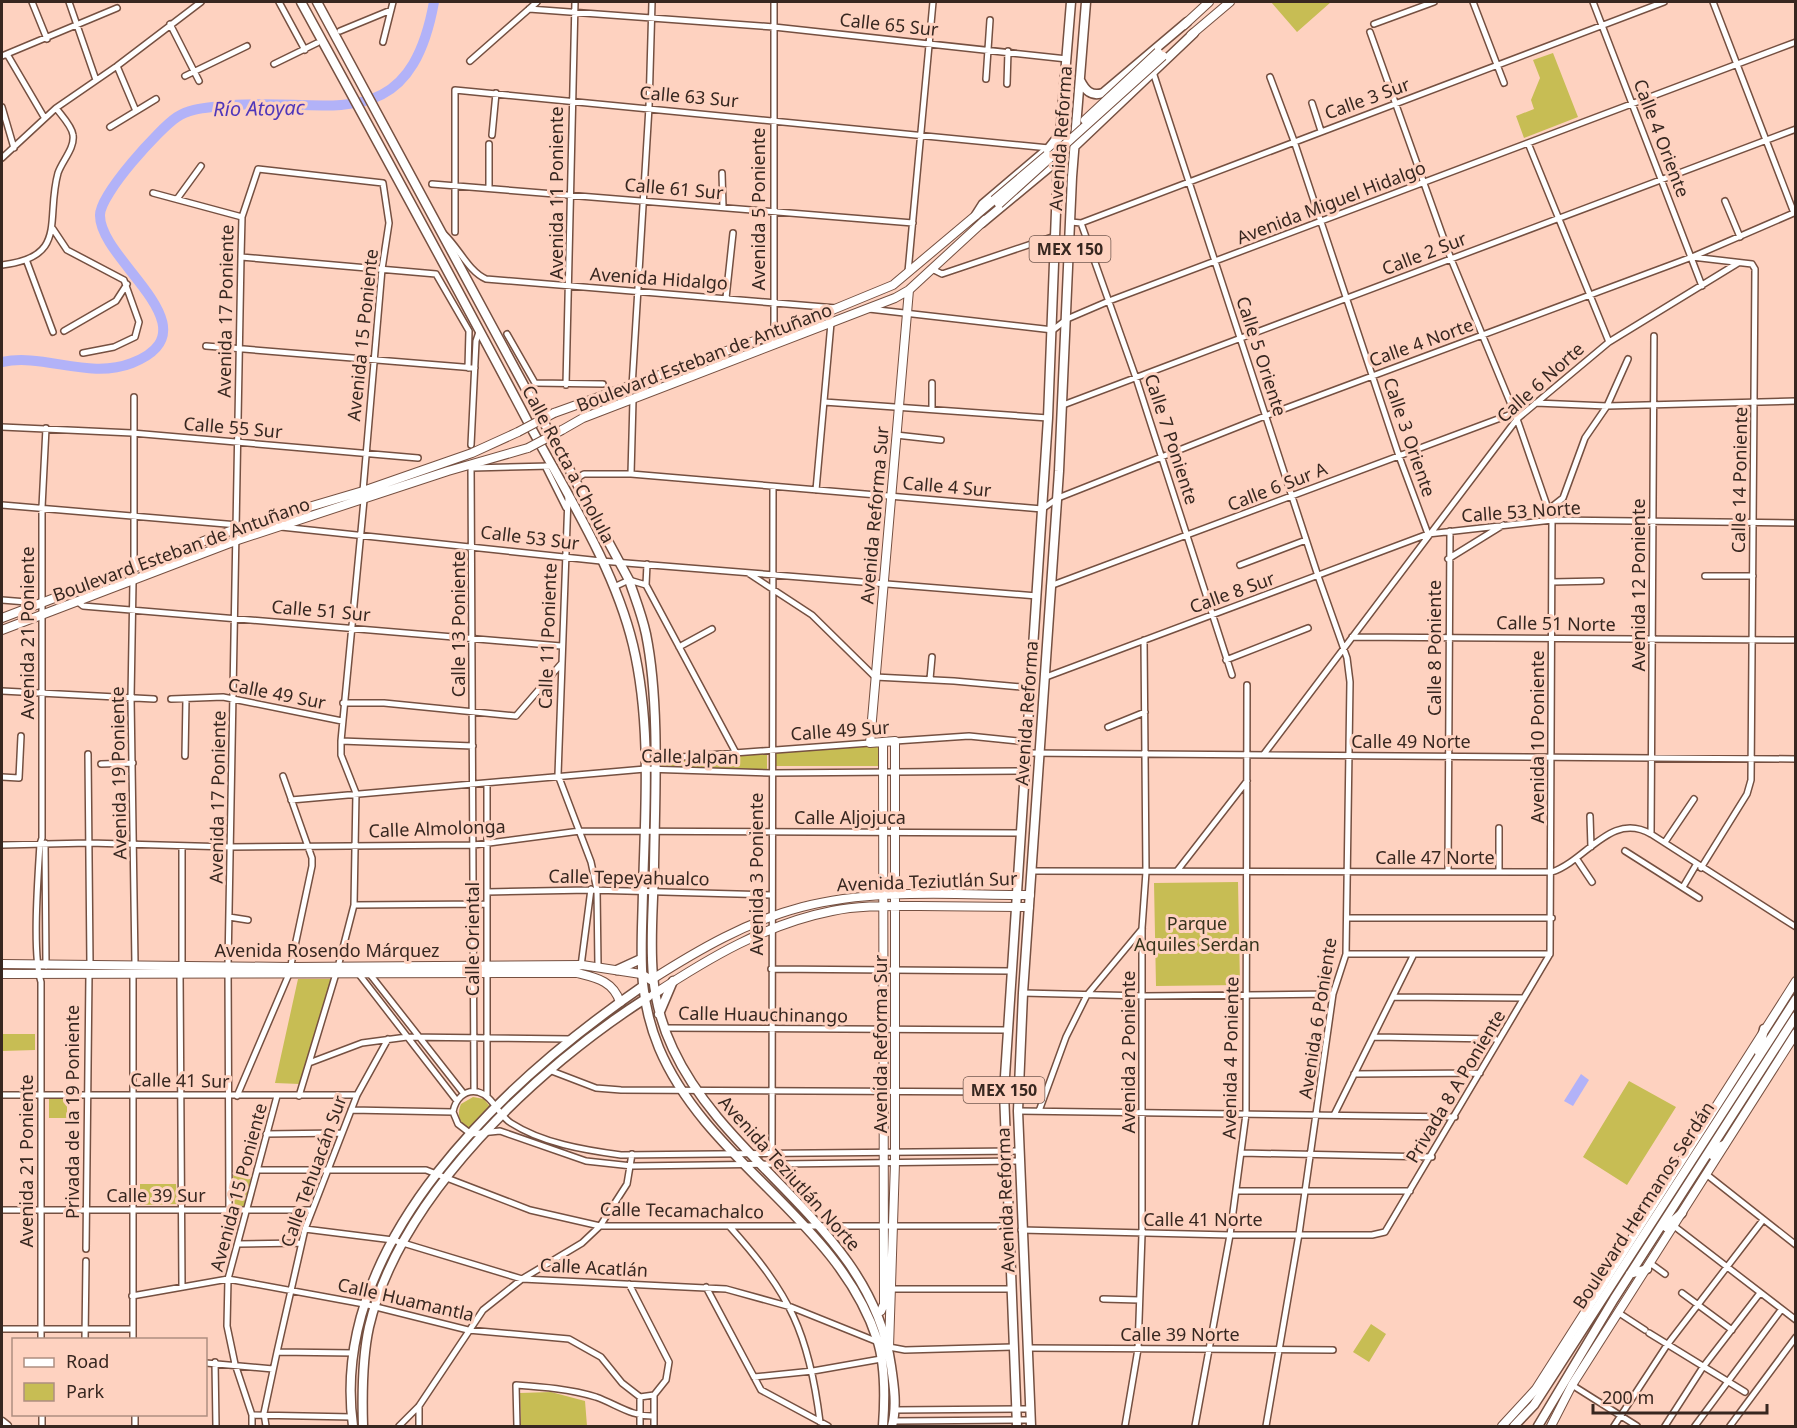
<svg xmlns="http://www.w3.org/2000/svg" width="1797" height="1428" viewBox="0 0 1797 1428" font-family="'Noto Sans',sans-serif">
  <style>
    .green { fill: #c7bd54 }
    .water { fill: #b2b2f8 }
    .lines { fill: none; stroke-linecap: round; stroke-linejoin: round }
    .river { stroke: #b2b2f8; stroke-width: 10 }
    .street-casing { stroke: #755041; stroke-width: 8 }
    .secondary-casing { stroke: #755041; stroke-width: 10 }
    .primary-casing { stroke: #755041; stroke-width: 11 }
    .street { stroke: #fff; stroke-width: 5 }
    .secondary { stroke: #fff; stroke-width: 8 }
    .primary { stroke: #fff; stroke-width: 8 }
    .secondary-bridge-casing { stroke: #755041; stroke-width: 10; stroke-linecap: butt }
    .secondary-bridge { stroke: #fff; stroke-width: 8 }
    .labels { text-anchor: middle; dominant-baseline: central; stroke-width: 6; stroke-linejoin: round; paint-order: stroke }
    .shield { fill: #fed2c0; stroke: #735a50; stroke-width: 1.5 }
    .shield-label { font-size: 16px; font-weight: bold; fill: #372720 }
    .street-label { font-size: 18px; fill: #372720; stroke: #fed2c0 }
    .park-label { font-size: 18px; fill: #36341c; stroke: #fed2c0 }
    .water-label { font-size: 20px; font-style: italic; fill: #4f37ba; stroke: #fed2c0 }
  </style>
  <rect width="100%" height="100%" fill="#fed2c0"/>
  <path class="green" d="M1271,2H1331L1297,32Z
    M1553,53L1578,117L1524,138L1516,116L1534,109L1531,100L1540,78L1533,60Z
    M878,746L879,766H775V753Z
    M767,753V770L661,768V761Z
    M1238,882L1240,985L1156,986L1154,883Z
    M298,979H331L300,1084L275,1083Z
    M2,1034H35V1050L2,1051Z
    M1629,1081L1676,1107L1627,1185L1583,1157Z
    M473,1097L484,1099L491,1108L472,1131C460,1126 456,1116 461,1104Z
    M49,1099H67V1118H49Z
    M233,1174H252L243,1209L235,1208Z
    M140,1184H176L177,1204L140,1205Z
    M1371,1324L1386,1334L1369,1362L1353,1352Z
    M551,1392L585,1401L587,1426H521L520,1393Z"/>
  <path class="water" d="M1581,1074L1589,1080L1573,1106L1564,1101Z"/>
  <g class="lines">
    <path class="river" d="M2,362C44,353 89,380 132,363C218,329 99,261 100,215C100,194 159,129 177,117C190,108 207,108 221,106C322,94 408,145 434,2"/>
    <defs>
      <path id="street" d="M32,2L47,39
        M69,2L96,80
        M279,2L305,50
        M774,2V345
        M1473,2L1504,83
        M1593,2L1702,286
        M1713,2L1794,213
        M529,9L774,27L1067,59
        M170,24L199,81
        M1374,24L1434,2
        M340,31L391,10
        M383,42L393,2
        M7,54L44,117
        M2,56L117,8
        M470,61L537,2
        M274,64L317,43
        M117,66L136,111
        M1153,72L1318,576L1347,658L1350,682L1346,954L1333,994L1299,1234L1266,1426
        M185,76L247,46
        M1270,77L1294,141L1399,456L1428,534
        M986,79L990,20
        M1007,84L1008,51
        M1312,103L1321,131
        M2,107L14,148
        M110,127L156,99
        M492,135L496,93
        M1528,143L1609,342
        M2,158L56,108L117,66L201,2
        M722,173L723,207
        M432,184L913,223
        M489,188V144
        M153,193L242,217
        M177,199L201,166
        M1725,201L1740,237
        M1071,222L1081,223L1664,2
        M1081,223L1136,378L1232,675
        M53,229L67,250L124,280L139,322L135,337L114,347L83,353
        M455,232V90L1049,148
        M444,234C459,248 469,272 486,279L836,308
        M241,257L436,274L469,331L468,368
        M1692,257L1752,264L1755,269L1751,780L1747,794L1701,868
        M27,262L53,332
        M2,265C69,257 45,220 58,173C62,161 75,148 73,135C72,126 61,115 56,108
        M932,269L942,274L1055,236
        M908,272L933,2
        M726,298L733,233
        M869,309L1053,330L1067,319L1109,301L1796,42
        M64,331L116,301L127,284
        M507,334L535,383L603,384
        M206,346L475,368
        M566,385L575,2
        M632,387L649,107L652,2
        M824,402L1048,418
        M1536,403L1607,406L1796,401
        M1063,405L1796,129
        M932,409V383
        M2,427L132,433L418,458
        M896,435L941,440
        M471,445L476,341L479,332
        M471,464L474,1091
        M545,466L566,508
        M472,468L551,466
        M631,474L633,400
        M577,478L584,474H631L1042,509L1058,498L1265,416L1692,257L1796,212
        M816,490L831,323
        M568,497L558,775L591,862L597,890L598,966
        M2,505L238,525
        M1549,509L1563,498L1585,438L1607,406L1628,359
        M281,527L601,561L1037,596
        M1448,559L1503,525
        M1240,565L1306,540
        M134,569V397
        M748,573L812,615L875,677L954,681L1032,688
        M1705,576H1753
        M133,582L131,698L135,964
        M1552,582L1601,581
        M646,585L736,753
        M646,585L647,564
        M1050,586L1514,413
        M614,587L629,580L646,585
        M2,600L39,603
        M78,602L83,606L561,646
        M1352,637L1796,640
        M679,647L712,629
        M1226,660L1308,628
        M1046,677L1428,534L1552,520L1796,523
        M930,679L932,657
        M2,691L154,699
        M171,699L223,697L342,721
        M343,703H384L516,716L561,664
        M1108,727L1145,712
        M341,741L473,746
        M895,741L969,736L1027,742
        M1026,753L1796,759
        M88,754L90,964
        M1264,754L1517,419L1609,342L1738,263
        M185,756L186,699
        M654,759L870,743
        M101,764L133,763
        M2,777L19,778L21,736
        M487,783V1095
        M291,800L645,769L772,773L1025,771
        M1590,816L1591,847
        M1651,834L1654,336
        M1665,842L1694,799
        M45,843L46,966
        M2,845L89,843L230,847L474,845L580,831L1020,833
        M1625,851L1699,898
        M1576,858L1592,882
        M1032,871L1552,872C1587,860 1611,811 1651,834L1796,927
        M1177,871L1247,781
        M1448,872L1450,531
        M1499,872V828
        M1683,887L1696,865
        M487,892L590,890L771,895
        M354,905L487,904
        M229,917L248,920
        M1347,918H1552
        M1346,954H1550
        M182,964V847
        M581,966L591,889
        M771,969L1011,971
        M358,973L457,1101
        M369,973L464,1094
        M180,974L182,1287
        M1023,993L1144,996L1333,994
        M1394,997L1524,998
        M664,1028L1007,1030
        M1374,1037L1495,1039
        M309,1063L362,1043L407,1037L570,1039
        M549,1070L596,1088L621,1090L1004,1092
        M1354,1074L1480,1073
        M2,1095H357
        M237,1096L289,974L312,866V858L283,776
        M299,1096L338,967L354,905L356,793L341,755V741L364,500
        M351,1110L453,1112
        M1018,1111L1455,1117
        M1039,1111L1066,1037L1087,995L1142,929
        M1334,1115L1413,956
        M266,1134L341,1133
        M1019,1151L621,1155C584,1150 542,1143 511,1123C498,1115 493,1096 478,1092C464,1089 455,1100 453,1112L458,1124L471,1134L500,1131L586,1161L632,1166L1020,1161
        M1242,1153L1432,1157
        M772,1154L773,487
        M257,1170H426L530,1210L600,1226H1008
        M1706,1174L1796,1245
        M1236,1191H1410
        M2,1210H311
        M229,1210L228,965L241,257L242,217L258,169L383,183L389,223L382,269L363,491
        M1674,1226L1796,1320
        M730,1227C790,1294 809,1333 820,1422
        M305,1229L393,1240L522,1279L726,1289L791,1307L878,1342
        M1021,1230L1230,1235H1372L1385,1232L1550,954L1552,520L1517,419L1451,259L1370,32
        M238,1244L301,1243
        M86,1249L89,974
        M1650,1263L1665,1274
        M629,1284L669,1362L666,1380L654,1395
        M706,1287L761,1390L828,1426
        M893,1289H1010
        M1682,1293L1732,1330
        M132,1296L228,1279L364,1304L468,1330L569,1339L601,1357L622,1383L640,1397L654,1395
        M1103,1299L1139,1300
        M1619,1313L1645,1330
        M2,1329H132
        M1649,1333L1745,1392
        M41,1340V982C32,954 38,877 40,844L42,838V507L46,428
        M85,1340L86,1261
        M133,1340V974
        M889,1347L905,1350L1013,1347
        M1028,1348L1333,1350
        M277,1352L354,1353
        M215,1362L216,1426
        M206,1363L273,1369
        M754,1377L813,1371L881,1359
        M1572,1385L1637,1426
        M654,1395V1426
        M419,1406V1426
        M894,1410L1030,1409
        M42,1414V1426
        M135,1414V1426
        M252,1415L352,1417
        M894,1421L1031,1420
        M252,1426V1415L235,1364L227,1326L228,1279L277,1096
        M266,1426L264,1413L277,1352L305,1229L357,1095L388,1039
        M399,1426L419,1406L483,1310L522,1279L582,1243L600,1226L627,1184L632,1154
        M517,1426L516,1385C543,1387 570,1389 596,1397C616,1404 632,1417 654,1416
        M640,1426V1397
        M1125,1426L1138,1349L1142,1234V928L1146,872L1144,640
        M1195,1426L1230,1235L1246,1114L1247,685
        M1614,1426L1667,1345L1763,1220
        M1665,1426L1703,1367L1760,1293
        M1695,1426L1781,1310
        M1730,1426L1796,1337"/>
      <path id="secondary" d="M1184,25L1209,2
        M1191,35L1230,2
        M554,413L774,334L893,285L994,200
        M562,430L583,418L895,298L909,290L985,220
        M2,618L238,528L363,491L472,453L518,432
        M2,630L238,540L448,471L528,448
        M2,964L291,967L582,965L641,974L651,980C698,950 748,921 802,907C875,888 955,895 1030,895
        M2,974L577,973C597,978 613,981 620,1002
        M654,994C709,958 766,924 832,911C860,905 890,906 919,906C955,906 992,907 1029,907
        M877,1313L881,1311L884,1304L883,742
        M889,1347L895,1163V741L870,743L909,290
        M1502,1426L1536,1389L1796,981
        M1551,1426L1572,1385L1796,1033"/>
      <path id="primary" d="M301,2C377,141 454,281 528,422C566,493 614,566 633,645C652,725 645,810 643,891C642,950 636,992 659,1048C707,1162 838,1220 877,1339C886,1366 885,1399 883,1426
        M317,2L629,580C635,598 642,615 646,634C660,703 655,795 654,866C653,933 643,986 673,1049C728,1167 872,1229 891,1366C894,1386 897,1407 892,1426
        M1080,80C1085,90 1091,97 1103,93L1187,22
        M1075,146L1194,33
        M976,215L983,204L1049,148L1060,134
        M982,223L1058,160
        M617,970L641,959
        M659,1014L673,981
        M1759,1052L1764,1029
        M1712,1155L1717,1148L1724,1145
        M1666,1227L1682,1213
        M1630,1274L1647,1269
        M2,1422L7,1426
        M353,1426C328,1242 507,1080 643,986
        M363,1426C362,1393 362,1359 369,1327C400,1195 538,1067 648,997
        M1017,1426L1004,1092L1048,418L1058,160L1071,2
        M1031,1426L1018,1111L1023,993L1059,471L1072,177L1086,2
        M1514,1426L1534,1405L1796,999
        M1538,1426L1614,1299L1796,1016"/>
    </defs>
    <use href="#street" class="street-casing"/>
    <use href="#secondary" class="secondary-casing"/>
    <use href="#primary" class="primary-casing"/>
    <use href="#street" class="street"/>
    <use href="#secondary" class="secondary"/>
    <use href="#primary" class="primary"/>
    <defs>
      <path id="secondary-bridge" d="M1085,120L1158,52
        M994,200L1047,155
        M999,204L1163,56
        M518,432L554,413
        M528,448L562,430"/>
    </defs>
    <use href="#secondary-bridge" class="secondary-bridge-casing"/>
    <use href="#secondary-bridge" class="secondary-bridge"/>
  </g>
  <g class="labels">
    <g class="shield">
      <rect x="1029.5" y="236" width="81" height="26" rx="4.5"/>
      <rect x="963.5" y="1077" width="81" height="26" rx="4.5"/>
    </g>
    <g class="shield-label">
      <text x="1070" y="249">MEX 150</text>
      <text x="1004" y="1090">MEX 150</text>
    </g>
    <g class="street-label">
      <text transform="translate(889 24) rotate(6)">Calle 65 Sur</text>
      <text transform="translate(689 96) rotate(5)">Calle 63 Sur</text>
      <text transform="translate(1367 98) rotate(-20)">Calle 3 Sur</text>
      <text transform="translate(1060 138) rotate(-86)">Avenida Reforma</text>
      <text transform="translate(1662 138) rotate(69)">Calle 4 Oriente</text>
      <text transform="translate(674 188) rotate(5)">Calle 61 Sur</text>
      <text transform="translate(556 193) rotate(-90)">Avenida 11 Poniente</text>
      <text transform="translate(1331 202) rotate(-21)">Avenida Miguel Hidalgo</text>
      <text transform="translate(758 209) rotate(-90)">Avenida 5 Poniente</text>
      <text transform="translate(1424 253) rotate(-21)">Calle 2 Sur</text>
      <text transform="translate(659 278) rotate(4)">Avenida Hidalgo</text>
      <text transform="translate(225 311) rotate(-89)">Avenida 17 Poniente</text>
      <text transform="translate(362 335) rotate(-84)">Avenida 15 Poniente</text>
      <text transform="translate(1421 342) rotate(-20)">Calle 4 Norte</text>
      <text transform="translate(1262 356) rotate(72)">Calle 5 Oriente</text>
      <text transform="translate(704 357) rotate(-21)">Boulevard Esteban de Antuñano</text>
      <text transform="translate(1540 382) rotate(-42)">Calle 6 Norte</text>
      <text transform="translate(233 427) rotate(5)">Calle 55 Sur</text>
      <text transform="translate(1410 437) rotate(71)">Calle 3 Oriente</text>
      <text transform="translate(1172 439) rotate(72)">Calle 7 Poniente</text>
      <text transform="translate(569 464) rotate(62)">Calle Recta a Cholula</text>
      <text transform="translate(1739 480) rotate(-89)">Calle 14 Poniente</text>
      <text transform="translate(947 486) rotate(5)">Calle 4 Sur</text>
      <text transform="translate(1277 486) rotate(-21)">Calle 6 Sur A</text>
      <text transform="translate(1521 511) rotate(-4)">Calle 53 Norte</text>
      <text transform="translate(874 515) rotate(-85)">Avenida Reforma Sur</text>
      <text transform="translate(530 537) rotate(7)">Calle 53 Sur</text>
      <text transform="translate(181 549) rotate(-20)">Boulevard Esteban de Antuñano</text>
      <text transform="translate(1638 585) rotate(-90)">Avenida 12 Poniente</text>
      <text transform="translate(1232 592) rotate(-20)">Calle 8 Sur</text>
      <text transform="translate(321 610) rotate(5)">Calle 51 Sur</text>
      <text transform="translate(1556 623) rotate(1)">Calle 51 Norte</text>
      <text transform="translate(458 624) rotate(-90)">Calle 13 Poniente</text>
      <text transform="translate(27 633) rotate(-90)">Avenida 21 Poniente</text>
      <text transform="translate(547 636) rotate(-88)">Calle 11 Poniente</text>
      <text transform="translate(1434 648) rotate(-90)">Calle 8 Poniente</text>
      <text transform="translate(277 693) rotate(11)">Calle 49 Sur</text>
      <text transform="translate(1026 713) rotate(-86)">Avenida Reforma</text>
      <text transform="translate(840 730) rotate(-4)">Calle 49 Sur</text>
      <text transform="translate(1537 737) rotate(-90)">Avenida 10 Poniente</text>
      <text x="1411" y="741">Calle 49 Norte</text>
      <text transform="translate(690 756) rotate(1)">Calle Jalpan</text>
      <text transform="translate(118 773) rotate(-91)">Avenida 19 Poniente</text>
      <text transform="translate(217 797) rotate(-89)">Avenida 17 Poniente</text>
      <text x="850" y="817">Calle Aljojuca</text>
      <text transform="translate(437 828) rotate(-2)">Calle Almolonga</text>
      <text x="1435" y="857">Calle 47 Norte</text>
      <text transform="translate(756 874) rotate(-90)">Avenida 3 Poniente</text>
      <text transform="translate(629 877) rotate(1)">Calle Tepeyahualco</text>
      <text transform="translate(927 881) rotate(-2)">Avenida Teziutlán Sur</text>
      <text transform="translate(472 939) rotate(-90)">Calle Oriental</text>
      <text x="327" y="950">Avenida Rosendo Márquez</text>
      <text transform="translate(763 1014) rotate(1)">Calle Huauchinango</text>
      <text transform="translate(1317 1018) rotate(-81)">Avenida 6 Poniente</text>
      <text transform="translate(880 1044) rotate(-90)">Avenida Reforma Sur</text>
      <text transform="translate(1128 1052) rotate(-90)">Avenida 2 Poniente</text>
      <text transform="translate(1230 1058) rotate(-89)">Avenida 4 Poniente</text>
      <text transform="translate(180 1080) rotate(1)">Calle 41 Sur</text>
      <text transform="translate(1455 1086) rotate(-59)">Privada 8 A Poniente</text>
      <text transform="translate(72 1112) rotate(-90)">Privada de la 19 Poniente</text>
      <text transform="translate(26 1161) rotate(-90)">Avenida 21 Poniente</text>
      <text transform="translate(313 1171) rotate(-70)">Calle Tehuacán Sur</text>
      <text transform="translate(790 1173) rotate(48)">Avenida Teziutlán Norte</text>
      <text transform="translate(238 1187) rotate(-75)">Avenida 15 Poniente</text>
      <text x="156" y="1195">Calle 39 Sur</text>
      <text transform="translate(1005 1200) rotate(-92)">Avenida Reforma</text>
      <text transform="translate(1643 1205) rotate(-57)">Boulevard Hermanos Serdán</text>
      <text transform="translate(682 1210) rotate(1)">Calle Tecamachalco</text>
      <text x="1203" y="1219">Calle 41 Norte</text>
      <text transform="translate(594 1267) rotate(3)">Calle Acatlán</text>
      <text transform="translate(406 1299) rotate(13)">Calle Huamantla</text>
      <text x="1180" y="1334">Calle 39 Norte</text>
    </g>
    <g class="park-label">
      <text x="1197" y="923">Parque<tspan x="1197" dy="21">Aquiles Serdan</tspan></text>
    </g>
    <g class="water-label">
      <text transform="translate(259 108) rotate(-1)">Río Atoyac</text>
    </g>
  </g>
  <rect width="1797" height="1428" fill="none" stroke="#372720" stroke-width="6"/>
  <rect x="12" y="1338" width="195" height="78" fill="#fed2c0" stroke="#ae8e80" stroke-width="1.5"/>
  <rect x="24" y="1358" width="30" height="9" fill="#ffffff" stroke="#ae8e80" stroke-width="1.5"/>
  <text x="66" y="1368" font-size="18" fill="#372720">Road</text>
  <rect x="24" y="1383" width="30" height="18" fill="#c7bd54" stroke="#ae8e80" stroke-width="1.5"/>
  <text x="66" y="1398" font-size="18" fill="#372720">Park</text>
  <path d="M1593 1404v9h174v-9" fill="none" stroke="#372720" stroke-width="3"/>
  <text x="1602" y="1404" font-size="18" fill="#372720" stroke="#fed2c0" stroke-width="4.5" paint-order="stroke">200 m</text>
</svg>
